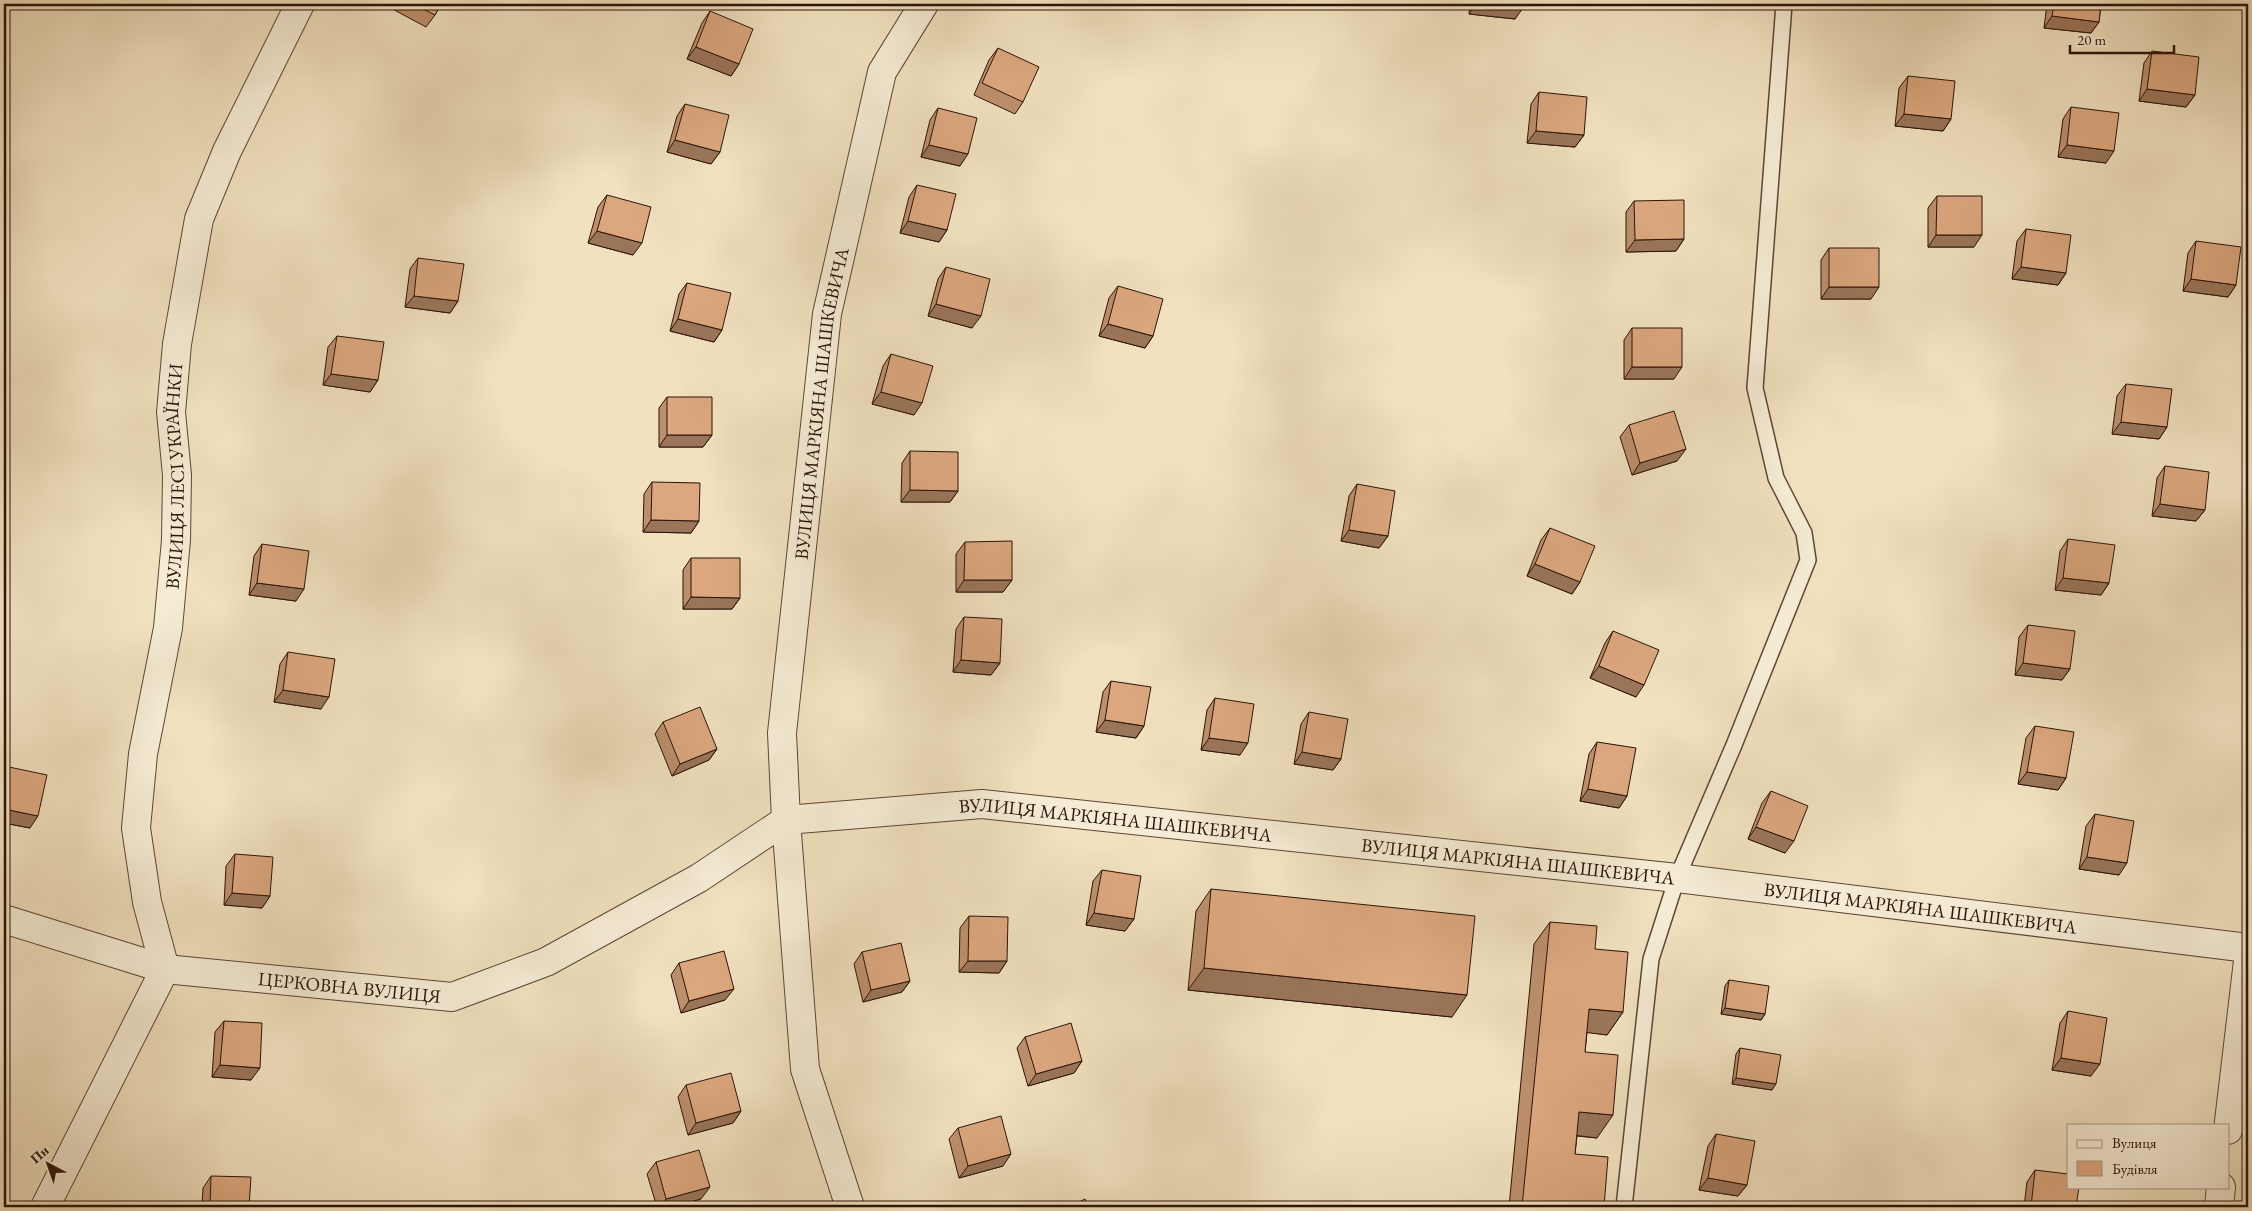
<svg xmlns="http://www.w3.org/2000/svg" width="2252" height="1211" viewBox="0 0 2252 1211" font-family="'EB Garamond',serif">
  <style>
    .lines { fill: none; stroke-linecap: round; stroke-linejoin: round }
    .service-casing { stroke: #5c4636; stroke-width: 18 }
    .minor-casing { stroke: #5c4636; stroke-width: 30 }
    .tertiary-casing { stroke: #5c4636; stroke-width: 30 }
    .service { stroke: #f6ecd5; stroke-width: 15 }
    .minor { stroke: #f6ecd5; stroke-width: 28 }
    .tertiary { stroke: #f6ecd5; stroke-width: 28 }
    .wall { fill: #bd906d; stroke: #2b1309 }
    .shaded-wall { fill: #9a7559; stroke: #2b1309 }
    .building { fill: #dca77f; stroke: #2b1309 }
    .labels { text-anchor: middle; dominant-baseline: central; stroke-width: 4; stroke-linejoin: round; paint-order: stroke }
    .street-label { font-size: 19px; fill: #2b1309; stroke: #f6ecd5 }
  </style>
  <rect width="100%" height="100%" fill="#f1e1bf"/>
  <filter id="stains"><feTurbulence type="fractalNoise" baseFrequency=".004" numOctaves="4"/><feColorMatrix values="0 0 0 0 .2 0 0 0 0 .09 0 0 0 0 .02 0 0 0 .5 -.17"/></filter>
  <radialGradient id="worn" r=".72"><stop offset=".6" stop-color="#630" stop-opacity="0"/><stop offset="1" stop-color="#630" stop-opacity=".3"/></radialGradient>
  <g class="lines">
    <defs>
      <path id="service" d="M1624,1207L1651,959L1677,878L1734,745L1808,560L1804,533L1776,478L1755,388L1784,4"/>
      <g id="minor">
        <path d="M4,919L165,969"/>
        <path id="s1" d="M165,969L147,902L136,828L143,754L168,628L176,540L177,475L171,412L177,344L199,219L227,151L300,4"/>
        <path id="s2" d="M45,1207L165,969L452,997L546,962L699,878L786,820L982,804L1677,878L2248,948"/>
        <path id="s3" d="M850,1207L805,1069L786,820L782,733L827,314L882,72L924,4"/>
      </g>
      <path id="tertiary" d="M2228,1130L2248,961
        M2219,1207L2221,1187"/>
    </defs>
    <use href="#service" class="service-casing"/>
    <use href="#minor" class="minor-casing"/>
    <use href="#tertiary" class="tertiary-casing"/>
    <use href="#service" class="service"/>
    <use href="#minor" class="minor"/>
    <use href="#tertiary" class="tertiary"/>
  </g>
  <path class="wall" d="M386,4H441L435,15L426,27L385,5Z
    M1470,4H1524L1515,19L1469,14Z
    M2047,4H2101L2099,22L2091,33L2044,28Z
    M710,11L739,64L731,76L687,59L702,23Z
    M998,48L1023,102L1015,114L974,95L989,60Z
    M2152,51L2195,95L2186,107L2139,101L2144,63Z
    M1908,76L1951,119L1943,131L1895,126L1899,88Z
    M1539,92L1584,135L1575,147L1527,143L1531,104Z
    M685,104L720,152L711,164L667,152L677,116Z
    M2071,107L2106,163L2058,157L2063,119Z
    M938,108L960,166L921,157L930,120Z
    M917,185L947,230L939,242L900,233L909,197Z
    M607,195L633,255L588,243L598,207Z
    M1937,196L1974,247H1928V208Z
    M1634,201L1684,239L1676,251L1626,252V212Z
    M2026,229L2066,273L2058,285L2012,279L2017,241Z
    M2196,241L2236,285L2228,297L2183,291L2188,253Z
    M1829,248L1871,299H1821V260Z
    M418,258L458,301L450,313L405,307L410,269Z
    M946,267L972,328L928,316L938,279Z
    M687,283L722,330L714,342L670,331L679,294Z
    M1118,286L1153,336L1145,348L1099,336L1109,298Z
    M1632,328L1674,379H1624V340Z
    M337,336L378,380L370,392L323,385L328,347Z
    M891,354L914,415L872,404L883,366Z
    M2126,384L2167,427L2159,439L2112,434L2117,396Z
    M667,397L712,435L703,447H659V408Z
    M1629,425L1677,461L1632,475L1620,437Z
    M910,451L958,491L950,502H901L902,463Z
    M2165,466L2205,510L2196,521L2152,516L2157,478Z
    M652,482L699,521L691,533L643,532L644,494Z
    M1357,484L1388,536L1379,548L1341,541L1349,496Z
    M1550,528L1580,582L1572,594L1527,576L1541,540Z
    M2068,539L2109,583L2101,595L2055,590L2060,551Z
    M965,542L1012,580L1003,592H956V554Z
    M262,544L296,601L249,595L254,556Z
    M691,558L740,598L732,609H683V570Z
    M964,617L1000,663L991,675L953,672L956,629Z
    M2028,625L2070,669L2062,680L2015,675L2019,637Z
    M1613,631L1636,697L1590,678L1605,643Z
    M288,652L321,709L274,702L280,664Z
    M1111,681L1144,726L1136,738L1096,732L1103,692Z
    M1215,698L1240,755L1201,750L1207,710Z
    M1309,712L1341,759L1333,770L1294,764L1301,724Z
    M663,722L717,749L709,760L672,776L655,734Z
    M2035,726L2066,778L2058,790L2018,784L2026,738Z
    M1597,742L1627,796L1619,808L1580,801L1589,754Z
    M9,767L30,828L4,823V775Z
    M1771,791L1785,853L1748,839L1762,803Z
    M2095,814L2119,875L2079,869L2086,826Z
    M235,854L270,896L262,908L224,905L226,866Z
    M1102,870L1134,919L1125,931L1086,925L1093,881Z
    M1211,889L1452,1017L1188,990L1196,911Z
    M969,916L1007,961L999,973L959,972L960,928Z
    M1550,922L1595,949L1623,1012L1607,1035L1587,1032L1585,1052L1597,1138L1577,1136L1575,1154L1604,1207H1509L1534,944Z
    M862,952L910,981L902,992L863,1002L854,964Z
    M679,963L725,1000L681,1013L671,975Z
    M1729,980L1765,1014L1761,1020L1721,1014L1725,986Z
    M2068,1011L2091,1076L2052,1070L2060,1023Z
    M224,1021L251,1080L212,1077L215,1032Z
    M1025,1037L1082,1061L1074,1073L1028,1086L1017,1048Z
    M1740,1048L1772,1090L1732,1084L1736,1054Z
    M686,1085L741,1111L733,1123L688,1135L678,1097Z
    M958,1128L1003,1166L959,1178L949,1139Z
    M1716,1134L1747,1185L1738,1196L1699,1190L1708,1146Z
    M656,1162L701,1199L672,1207H657L647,1174Z
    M2035,1170L2076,1207H2024L2027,1182Z
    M211,1176L249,1207H202L203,1188Z"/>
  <path class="shaded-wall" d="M1476,4H1490L1523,8L1515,19L1469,14Z
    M2052,16L2099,22L2091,33L2044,28Z
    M696,47L739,64L731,76L687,59Z
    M2147,89L2195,95L2186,107L2139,101Z
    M1904,114L1951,119L1943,131L1895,126Z
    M1536,131L1584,135L1575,147L1527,143Z
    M675,140L720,152L711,164L667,152Z
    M929,145L968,154L960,166L921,157Z
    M2067,145L2114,151L2106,163L2058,157Z
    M908,221L947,230L939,242L900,233Z
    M597,231L642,243L633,255L588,243Z
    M1936,235H1982L1974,247H1928Z
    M1684,239L1676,251L1626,252L1635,240Z
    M2021,267L2066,273L2058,285L2012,279Z
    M2191,279L2236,285L2228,297L2183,291Z
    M1829,287H1879L1871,299H1821Z
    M414,296L458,301L450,313L405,307Z
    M936,304L981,316L972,328L928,316Z
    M678,319L722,330L714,342L670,331Z
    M1108,324L1153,336L1145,348L1099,336Z
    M1632,367H1682L1674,379H1624Z
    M331,374L378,380L370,392L323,385Z
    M881,392L922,403L914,415L872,404Z
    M2121,422L2167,427L2159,439L2112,434Z
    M667,435H712L703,447H659Z
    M1686,449L1677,461L1632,475L1640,463Z
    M910,490L958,491L950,502H901Z
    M2160,504L2205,510L2196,521L2152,516Z
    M651,520L699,521L691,533L643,532Z
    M1349,530L1388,536L1379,548L1341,541Z
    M1535,564L1580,582L1572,594L1527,576Z
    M2063,578L2109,583L2101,595L2055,590Z
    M964,580H1012L1003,592H956Z
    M257,583L304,589L296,601L249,595Z
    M691,597L740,598L732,609H683Z
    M961,660L1000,663L991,675L953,672Z
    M2023,663L2070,669L2062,680L2015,675Z
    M1599,666L1644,685L1636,697L1590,678Z
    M283,690L329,697L321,709L274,702Z
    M1105,720L1144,726L1136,738L1096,732Z
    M1209,738L1248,743L1240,755L1201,750Z
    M717,749L709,760L672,776L680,764Z
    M1302,752L1341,759L1333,770L1294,764Z
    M2027,772L2066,778L2058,790L2018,784Z
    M1588,789L1627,796L1619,808L1580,801Z
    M4,809L38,816L30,828L4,823Z
    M1756,827L1794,841L1785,853L1748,839Z
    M2087,857L2127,863L2119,875L2079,869Z
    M232,893L270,896L262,908L224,905Z
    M1094,913L1134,919L1125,931L1086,925Z
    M968,961H1007L999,973L959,972Z
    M1204,968L1467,995L1452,1017L1188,990Z
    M910,981L902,992L863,1002L871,990Z
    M734,989L725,1000L681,1013L689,1001Z
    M1725,1008L1765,1014L1761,1020L1721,1014Z
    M1589,1009L1623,1012L1607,1035L1574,1031Z
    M2061,1058L2100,1064L2091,1076L2052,1070Z
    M1082,1061L1074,1073L1028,1086L1036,1074Z
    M220,1065L260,1068L251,1080L212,1077Z
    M1736,1078L1776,1084L1772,1090L1732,1084Z
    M741,1111L733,1123L688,1135L696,1123Z
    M1579,1112L1613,1115L1597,1138L1564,1134Z
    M1011,1154L1003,1166L959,1178L968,1166Z
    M1708,1178L1747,1185L1738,1196L1699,1190Z
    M710,1187L701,1199L672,1207H661L666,1199Z"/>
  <path class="building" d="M413,4H441L435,15Z
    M1490,4H1524L1523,8Z
    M2054,4H2101L2099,22L2052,16Z
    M710,11L753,29L739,64L696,47Z
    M998,48L1039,67L1023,102L982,83Z
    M2152,51L2199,57L2195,95L2147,89Z
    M1908,76L1955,81L1951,119L1904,114Z
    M1539,92L1587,97L1584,135L1536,131Z
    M685,104L729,115L720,152L675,140Z
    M2071,107L2119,113L2114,151L2067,145Z
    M938,108L977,118L968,154L929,145Z
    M917,185L956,194L947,230L908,221Z
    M607,195L651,207L642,243L597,231Z
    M1937,196H1982V235H1936Z
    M1684,200V239L1635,240L1634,201Z
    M2026,229L2071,235L2066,273L2021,267Z
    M2196,241L2241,247L2236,285L2191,279Z
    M1829,248H1879V287H1829Z
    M418,258L464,264L458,301L414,296Z
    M946,267L990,279L981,316L936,304Z
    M687,283L731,293L722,330L678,319Z
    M1118,286L1163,299L1153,336L1108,324Z
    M1632,328H1682V367H1632Z
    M337,336L384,342L378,380L331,374Z
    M891,354L933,366L922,403L881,392Z
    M2126,384L2172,389L2167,427L2121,422Z
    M667,397H712V435H667Z
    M1674,411L1686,449L1640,463L1629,425Z
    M910,451L958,452V491L910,490Z
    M2165,466L2209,472L2205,510L2160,504Z
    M652,482L700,483L699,521L651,520Z
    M1357,484L1395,491L1388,536L1349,530Z
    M1550,528L1595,546L1580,582L1535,564Z
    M2068,539L2115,545L2109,583L2063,578Z
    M1012,541V580H964L965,542Z
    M262,544L309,551L304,589L257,583Z
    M691,558H740V598L691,597Z
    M964,617L1002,619L1000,663L961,660Z
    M2028,625L2075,631L2070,669L2023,663Z
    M1613,631L1659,650L1644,685L1599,666Z
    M288,652L335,659L329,697L283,690Z
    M1111,681L1151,687L1144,726L1105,720Z
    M1215,698L1254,704L1248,743L1209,738Z
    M700,707L717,749L680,764L663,722Z
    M1309,712L1348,719L1341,759L1302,752Z
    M2035,726L2074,732L2066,778L2027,772Z
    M1597,742L1636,748L1627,796L1588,789Z
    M9,767L47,775L38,816L4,809V793Z
    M1771,791L1808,806L1794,841L1756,827Z
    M2095,814L2134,821L2127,863L2087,857Z
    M235,854L273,857L270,896L232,893Z
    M1102,870L1141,876L1134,919L1094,913Z
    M1211,889L1475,916L1467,995L1204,968Z
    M969,916L1008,917L1007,961H968Z
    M1550,922L1597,926L1595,949L1628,952L1623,1012L1589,1009L1585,1052L1618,1055L1613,1115L1579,1112L1575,1154L1608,1157L1604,1207H1522Z
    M901,943L910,981L871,990L862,952Z
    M724,951L734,989L689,1001L679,963Z
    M1729,980L1769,986L1765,1014L1725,1008Z
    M2068,1011L2107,1018L2100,1064L2061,1058Z
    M224,1021L262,1023L260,1068L220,1065Z
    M1071,1023L1082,1061L1036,1074L1025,1037Z
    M1740,1048L1781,1055L1776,1084L1736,1078Z
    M731,1073L741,1111L696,1123L686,1085Z
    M1001,1116L1011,1154L968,1166L958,1128Z
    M1716,1134L1755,1141L1747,1185L1708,1178Z
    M699,1150L710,1187L666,1199L656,1162Z
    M2035,1170L2068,1174V1187H2079L2076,1207H2031Z
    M211,1176L251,1177L249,1207H210Z
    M1085,1199L1089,1207H1069Z"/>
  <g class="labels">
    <g class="street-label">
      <text stroke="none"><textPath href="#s3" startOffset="814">ВУЛИЦЯ МАРКІЯНА ШАШКЕВИЧА</textPath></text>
      <text stroke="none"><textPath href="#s1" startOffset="499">ВУЛИЦЯ ЛЕСІ УКРАЇНКИ</textPath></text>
      <text stroke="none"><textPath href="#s2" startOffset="1265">ВУЛИЦЯ МАРКІЯНА ШАШКЕВИЧА</textPath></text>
      <text stroke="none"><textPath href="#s2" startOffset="1670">ВУЛИЦЯ МАРКІЯНА ШАШКЕВИЧА</textPath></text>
      <text stroke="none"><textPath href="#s2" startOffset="2075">ВУЛИЦЯ МАРКІЯНА ШАШКЕВИЧА</textPath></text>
      <text stroke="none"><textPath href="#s2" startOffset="452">ЦЕРКОВНА ВУЛИЦЯ</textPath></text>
    </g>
  </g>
  <rect width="2252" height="1211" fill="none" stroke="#f1e1bf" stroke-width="20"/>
  <rect x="5" y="5" width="2242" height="1201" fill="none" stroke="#2b1309" stroke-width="2.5"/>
  <rect x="10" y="10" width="2232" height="1191" fill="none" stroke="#2b1309"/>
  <rect x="2067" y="1124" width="162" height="65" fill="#f6ecd5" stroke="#a59583"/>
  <rect x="2077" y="1140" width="25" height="8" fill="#f6ecd5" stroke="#a59583"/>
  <text x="2112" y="1148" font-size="15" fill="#2b1309">Вулиця</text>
  <rect x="2077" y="1161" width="25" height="15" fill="#dca77f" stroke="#a59583"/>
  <text x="2112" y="1174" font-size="15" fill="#2b1309">Будівля</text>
  <g transform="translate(48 1164) rotate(319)" stroke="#f6ecd5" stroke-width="4" paint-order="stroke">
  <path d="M0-4L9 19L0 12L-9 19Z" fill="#2b1309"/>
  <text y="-8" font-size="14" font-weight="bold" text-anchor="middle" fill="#2b1309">Пн</text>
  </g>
  <path d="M2070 45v8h104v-8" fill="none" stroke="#2b1309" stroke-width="2.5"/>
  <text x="2077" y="45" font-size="15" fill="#2b1309" stroke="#f6ecd5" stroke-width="4" paint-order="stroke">20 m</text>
  <rect width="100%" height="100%" filter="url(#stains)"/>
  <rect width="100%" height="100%" fill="url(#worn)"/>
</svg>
